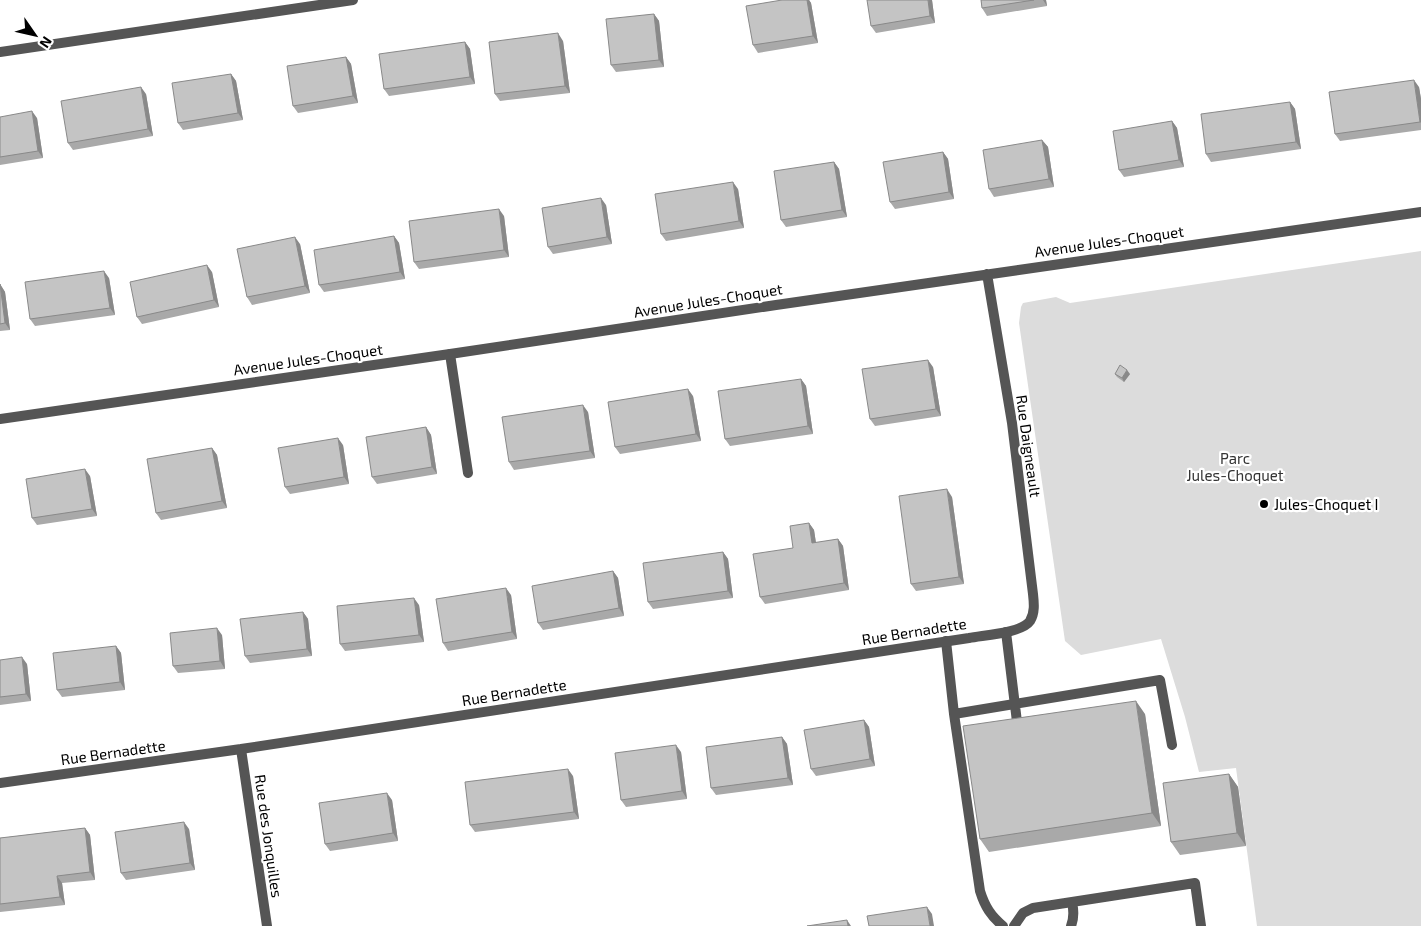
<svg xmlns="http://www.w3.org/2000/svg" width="1421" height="926" viewBox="0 0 1421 926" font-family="'Exo 2',sans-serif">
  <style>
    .green { fill: #dcdcdc }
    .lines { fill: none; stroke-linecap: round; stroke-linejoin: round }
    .service { stroke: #555; stroke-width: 10 }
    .minor { stroke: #555; stroke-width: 10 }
    .wall { fill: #a9a9a9 }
    .shaded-wall { fill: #898989 }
    .building { fill: #c4c4c4; stroke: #898989 }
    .poi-dot { fill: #000; stroke: #fff; stroke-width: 2 }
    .labels { text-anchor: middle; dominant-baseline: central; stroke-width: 4.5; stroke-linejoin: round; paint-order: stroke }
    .street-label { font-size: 15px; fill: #000; stroke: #fff }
    .park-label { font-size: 15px; fill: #333; stroke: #fff }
    .poi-label { font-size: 15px; fill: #000; stroke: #fff; text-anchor: start }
  </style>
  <rect width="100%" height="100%" fill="#fff"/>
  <path class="green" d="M1421,251V926H1257L1236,768L1199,772L1185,717L1161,639L1081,655L1065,641L1019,323L1021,307L1023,303L1056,297L1070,303Z"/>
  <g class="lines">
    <path class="service" d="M450,354L468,473
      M1006,632L1018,730
      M946,641L954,714L980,891C985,907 991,916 1003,926
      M954,714L1160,680L1172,745
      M1014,926L1023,913L1033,908L1195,883L1201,926
      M1071,926C1074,918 1074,911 1072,903"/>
    <path class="minor" d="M0,52L353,0
      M0,419L450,354L776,305L1421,212
      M241,749L267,926
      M0,783L241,749L969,638C984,635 1022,633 1030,621C1035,613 1034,603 1033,594L1012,423L987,274"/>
  </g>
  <path class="wall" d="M782,0H809L811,3L818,43L758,53L753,45Z
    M932,0L935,23L876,33L871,26Z
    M981,0H1046L1047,6L987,16L982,8Z
    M654,14L659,21L664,67L616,72L611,65Z
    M563,41L570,93L500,101L495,94Z
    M465,42L470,49L475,84L389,96L384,89Z
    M346,57L351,64L358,103L298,113L293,106Z
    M231,74L236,81L243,120L183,130L178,123Z
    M1419,87L1421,99V130L1340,141L1335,134Z
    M146,94L153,136L73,150L68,143Z
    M1290,102L1295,109L1301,149L1211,162L1206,154Z
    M0,117L37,118L43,158L0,165Z
    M1172,121L1177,128L1184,167L1124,177L1119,170Z
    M1042,140L1048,147L1054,187L994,197L989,189Z
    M943,152L948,159L954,199L895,209L890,202Z
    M834,162L839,169L847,217L786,227L781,220Z
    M738,189L744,228L666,241L661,234Z
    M606,205L612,244L553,254L548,247Z
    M504,216L509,257L419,269L414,262Z
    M394,236L399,243L405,279L324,292L319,285Z
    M300,244L310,293L252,305L247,297Z
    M212,272L219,307L142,324L137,317Z
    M109,278L115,315L35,326L30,319Z
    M0,284L5,292L10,330L0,331Z
    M933,367L941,416L875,426L870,419Z
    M1115,374H1130L1124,382L1117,377Z
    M801,379L806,386L813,434L730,446L725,439Z
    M693,396L701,441L620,454L615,447Z
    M588,412L595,458L514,470L509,462Z
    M426,427L431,435L437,474L377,484L372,477Z
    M343,445L349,484L290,494L285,487Z
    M212,448L217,455L227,508L161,520L156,513Z
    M90,476L97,516L37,525L32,518Z
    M952,497L964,584L916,591L911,584Z
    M809,523L814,530L816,543L838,539L843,546L849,590L765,604L760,597L793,548Z
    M723,552L728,559L733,598L653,609L648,602Z
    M613,571L618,578L624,616L543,630L538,623Z
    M511,595L517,639L448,651L443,643Z
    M419,605L424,642L345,651L340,644Z
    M303,612L308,619L312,656L250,663L245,656Z
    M222,635L225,669L178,673L173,666Z
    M116,646L121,653L125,690L62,697L57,690Z
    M0,660L27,664L31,701L0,705Z
    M1145,714L1161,826L989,852L980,839Z
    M864,720L869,727L875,766L816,776L811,769Z
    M782,737L787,744L793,785L716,795L711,788Z
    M681,752L687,799L626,807L621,800Z
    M1229,774L1238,787L1246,846L1180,855L1171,842Z
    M573,776L579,819L475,832L470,825Z
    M392,800L398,841L330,851L325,844Z
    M85,828L90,835L95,880L62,883L65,905L0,912V838Z
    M189,829L195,870L126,880L121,873Z"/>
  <path class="shaded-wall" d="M807,0H809L811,3L818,43L813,36Z
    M928,0H932L935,23L930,16Z
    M1043,0H1046L1047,6Z
    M654,14L659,21L664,67L659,60Z
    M558,33L563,41L570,93L565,86Z
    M465,42L470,49L475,84L470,77Z
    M346,57L351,64L358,103L353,96Z
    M231,74L236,81L243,120L238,113Z
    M1414,80L1419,87L1421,99V123L1420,122Z
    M141,87L146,94L153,136L148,129Z
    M1290,102L1295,109L1301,149L1296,142Z
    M32,111L37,118L43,158L38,151Z
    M1172,121L1177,128L1184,167L1179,160Z
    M1042,140L1048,147L1054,187L1049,179Z
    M943,152L948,159L954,199L949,192Z
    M834,162L839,169L847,217L842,210Z
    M733,182L738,189L744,228L739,221Z
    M601,198L606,205L612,244L607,237Z
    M499,209L504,216L509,257L504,250Z
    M394,236L399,243L405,279L400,272Z
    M295,237L300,244L310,293L305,286Z
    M207,265L212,272L219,307L214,300Z
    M104,271L109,278L115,315L110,308Z
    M0,284L5,292L10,330L5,323Z
    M928,360L933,367L941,416L936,409Z
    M1127,370L1130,374L1124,382L1122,378Z
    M801,379L806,386L813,434L808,426Z
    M688,389L693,396L701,441L696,434Z
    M583,405L588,412L595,458L590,451Z
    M426,427L431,435L437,474L432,467Z
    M338,438L343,445L349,484L344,477Z
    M212,448L217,455L227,508L222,501Z
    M85,469L90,476L97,516L92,509Z
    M947,489L952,497L964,584L959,577Z
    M809,523L814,530L817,550L812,543Z
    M838,539L843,546L849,590L844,583Z
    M723,552L728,559L733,598L728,591Z
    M613,571L618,578L624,616L619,608Z
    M506,588L511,595L517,639L512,632Z
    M414,598L419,605L424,642L419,635Z
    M303,612L308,619L312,656L307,649Z
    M217,628L222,635L225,669L220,661Z
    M116,646L121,653L125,690L120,682Z
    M22,657L27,664L31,701L26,694Z
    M1136,701L1145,714L1161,826L1152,813Z
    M864,720L869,727L875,766L870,759Z
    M782,737L787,744L793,785L788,778Z
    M676,745L681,752L687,799L682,791Z
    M568,769L573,776L579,819L574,812Z
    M1229,774L1238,787L1246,846L1237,833Z
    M387,793L392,800L398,841L393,833Z
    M184,822L189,829L195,870L190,863Z
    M85,828L90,835L95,880L90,872Z
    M57,876L62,883L65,905L60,897Z
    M927,907L932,914L934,926H930Z
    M847,920L851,926H848Z"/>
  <path class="building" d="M782,0H807L813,36L753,45L746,6Z
    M867,0H928L930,16L871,26Z
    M981,0H1034L982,8Z
    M654,14L659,60L611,65L606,19Z
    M558,33L565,86L495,94L489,42Z
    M465,42L470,77L384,89L379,54Z
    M346,57L353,96L293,106L287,66Z
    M231,74L238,113L178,123L172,83Z
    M1414,80L1420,122L1335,134L1329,92Z
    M141,87L148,129L68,143L61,101Z
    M1290,102L1296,142L1206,154L1201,114Z
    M32,111L38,151L0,157V117Z
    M1172,121L1179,160L1119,170L1113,131Z
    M1042,140L1049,179L989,189L983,150Z
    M943,152L949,192L890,202L883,162Z
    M834,162L842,210L781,220L774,171Z
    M733,182L739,221L661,234L655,194Z
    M601,198L607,237L548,247L542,208Z
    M499,209L504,250L414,262L409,221Z
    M394,236L400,272L319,285L314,250Z
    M295,237L305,286L247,297L237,249Z
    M207,265L214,300L137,317L130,282Z
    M104,271L110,308L30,319L25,282Z
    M0,284L5,323L0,324Z
    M928,360L936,409L870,419L862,369Z
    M1120,365L1127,370L1122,378L1115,374Z
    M801,379L808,426L725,439L718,391Z
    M688,389L696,434L615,447L608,402Z
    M583,405L590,451L509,462L502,417Z
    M426,427L432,467L372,477L366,437Z
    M338,438L344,477L285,487L278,448Z
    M212,448L222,501L156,513L147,459Z
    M85,469L92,509L32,518L26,479Z
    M947,489L959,577L911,584L899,496Z
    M809,523L812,543L838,539L844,583L760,597L753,554L793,548L790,526Z
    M723,552L728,591L648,602L643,563Z
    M613,571L619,608L538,623L532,586Z
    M506,588L512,632L443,643L436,599Z
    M414,598L419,635L340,644L337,606Z
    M303,612L307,649L245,656L240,619Z
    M217,628L220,661L173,666L170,633Z
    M116,646L120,682L57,690L53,653Z
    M22,657L26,694L0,697V660Z
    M1136,701L1152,813L980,839L963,726Z
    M864,720L870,759L811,769L804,730Z
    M782,737L788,778L711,788L706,747Z
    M676,745L682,791L621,800L615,753Z
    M568,769L574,812L470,825L465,782Z
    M1229,774L1237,833L1171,842L1163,783Z
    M387,793L393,833L325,844L319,803Z
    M184,822L190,863L121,873L115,832Z
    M85,828L90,872L57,876L60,897L0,904V838Z
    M927,907L930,926H869L867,916Z
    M847,920L848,926H807Z"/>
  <circle class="poi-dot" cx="1264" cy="504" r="5"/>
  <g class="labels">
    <g class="street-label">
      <text transform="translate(1109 241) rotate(-8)">Avenue Jules-Choquet</text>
      <text transform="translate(708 300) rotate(-9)">Avenue Jules-Choquet</text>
      <text transform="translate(308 359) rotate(-8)">Avenue Jules-Choquet</text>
      <text transform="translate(1029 446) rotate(82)">Rue Daigneault</text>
      <text transform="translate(914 631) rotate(-9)">Rue Bernadette</text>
      <text transform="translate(514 692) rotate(-9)">Rue Bernadette</text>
      <text transform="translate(113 752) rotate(-8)">Rue Bernadette</text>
      <text transform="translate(269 836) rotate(82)">Rue des Jonquilles</text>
    </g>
    <g class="park-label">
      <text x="1235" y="458">Parc<tspan x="1235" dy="17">Jules-Choquet</tspan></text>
    </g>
    <g class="poi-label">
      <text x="1274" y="504">Jules-Choquet I</text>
    </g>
  </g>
  <g transform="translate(35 35) rotate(124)" stroke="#ffffff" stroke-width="4" paint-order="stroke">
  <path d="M0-4L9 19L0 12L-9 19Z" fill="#000000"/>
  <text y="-8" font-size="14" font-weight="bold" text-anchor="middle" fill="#000000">N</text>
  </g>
</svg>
